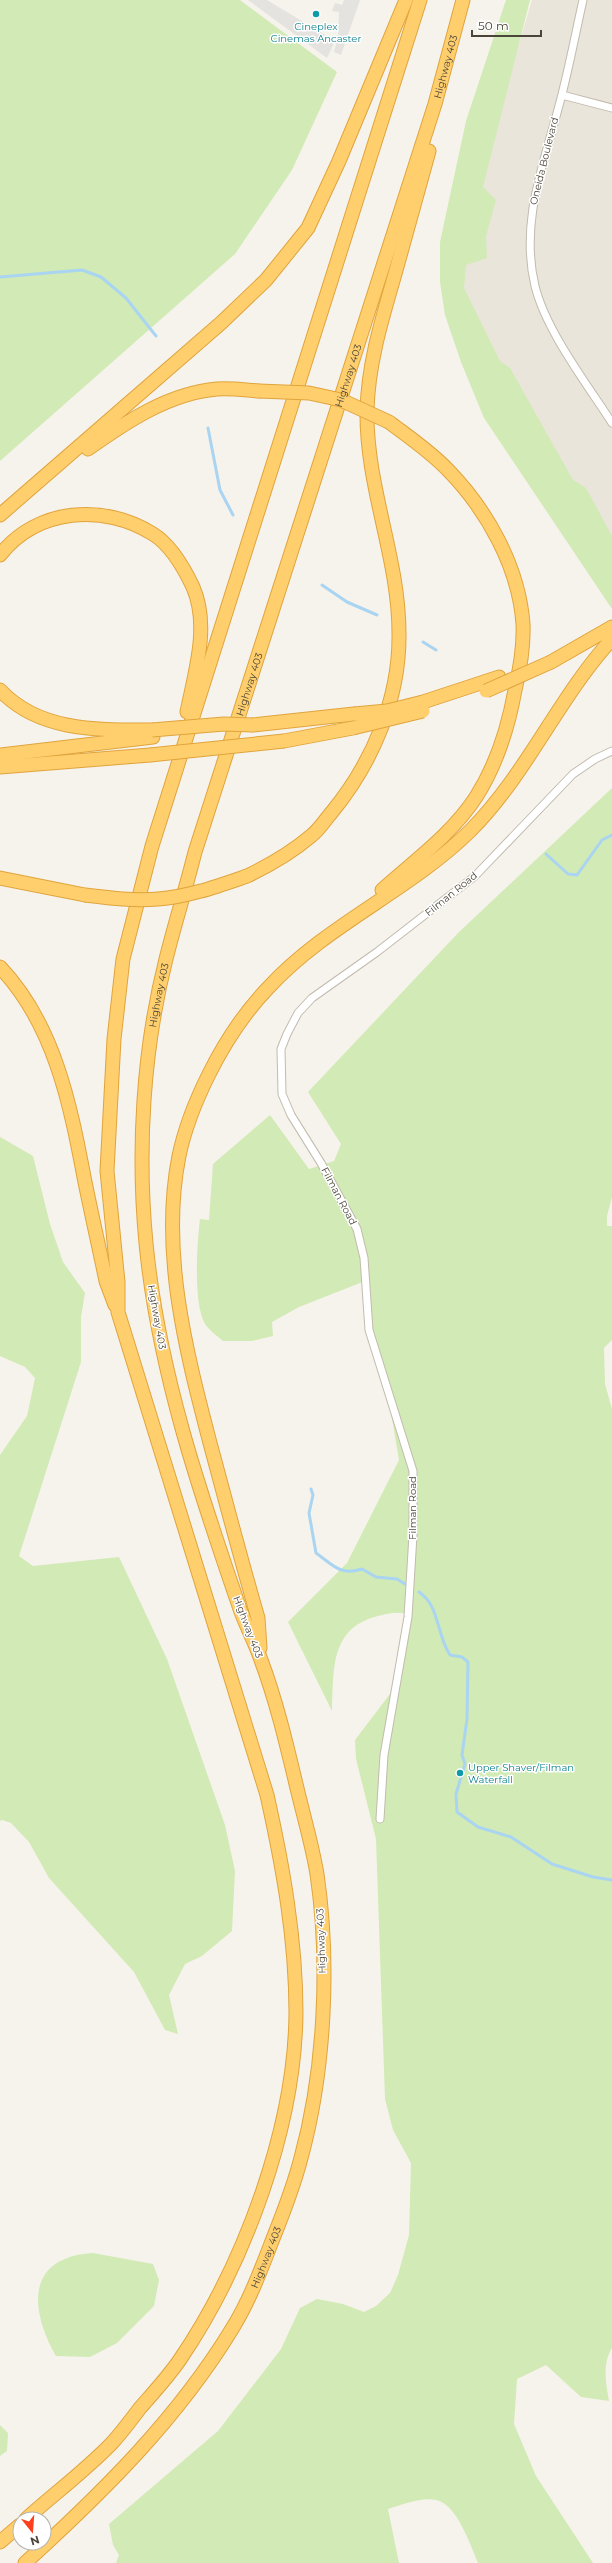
<svg xmlns="http://www.w3.org/2000/svg" width="612" height="2563" viewBox="0 0 612 2563" font-family="Montserrat,sans-serif">
  <style>
    .residential { fill: #eae5da }
    .green { fill: #d2eab5 }
    .parking { fill: #e5e3e0 }
    .lines { fill: none; stroke-linecap: round; stroke-linejoin: round }
    .stream { stroke: #a9d4f2; stroke-width: 3 }
    .minor-casing { stroke: #c2bbae; stroke-width: 9 }
    .motorway-casing { stroke: #e0a43c; stroke-width: 15 }
    .minor { stroke: #fff; stroke-width: 7 }
    .motorway { stroke: #ffcf6e; stroke-width: 13 }
    .motorway-bridge-casing { stroke: #e0a43c; stroke-width: 15; stroke-linecap: butt }
    .motorway-bridge { stroke: #ffcf6e; stroke-width: 13 }
    .culture-dot { fill: #0f9aa8; stroke: #fff; stroke-width: 1.5 }
    .labels { text-anchor: middle; dominant-baseline: central; stroke-width: 3; stroke-linejoin: round; paint-order: stroke }
    .culture-label { font-size: 10px; fill: #0d838f; stroke: #fff }
    .street-label { font-size: 10px; fill: #4b4439; stroke: #fff }
  </style>
  <rect width="100%" height="100%" fill="#f6f3ec"/>
  <path class="residential" d="M532,0H612V543L482,338L462,288L465,227Z"/>
  <path class="green" d="M0,0H240L337,72L292,170L235,254L0,461Z
    M506,0H530L483,187L496,200L486,236L487,258L466,265L464,288L500,361L510,368L573,480L586,488L612,536V609L484,418L461,362L445,315L440,282V242L466,121Z
    M612,788V1197L607,1216V1226H612V1340L604,1348L605,1384L612,1409V2348C602,2363 606,2384 609,2401L581,2397L546,2365L517,2379L514,2424L536,2476L593,2563H478C470,2545 458,2505 436,2500C421,2497 402,2505 388,2509L399,2563H116L119,2555L113,2545L109,2524L218,2431L281,2349L300,2308L317,2299L343,2304L364,2312L376,2306L390,2293L398,2275L409,2235L411,2163L393,2130L385,2099L376,1839L356,1759L355,1740L396,1686L411,1615C398,1611 390,1613 378,1616C329,1628 334,1671 332,1711L288,1622L347,1563L399,1460L386,1383L365,1329V1281L299,1307L272,1322L273,1336L252,1341H223C217,1336 209,1330 205,1324C193,1303 197,1243 200,1219L209,1220L213,1164L270,1115L309,1169L334,1161L341,1144L308,1092L458,933Z
    M0,1137L33,1156L50,1224L63,1262L85,1293L81,1317V1362L19,1556L33,1566L119,1557L167,1659L225,1825L235,1871L232,1931L202,1956L185,1964L169,1995L178,2034L165,2030L134,1972L49,1878L29,1842L11,1823L2,1820L0,1821V1455L27,1416L35,1378L25,1367L0,1356Z
    M93,2253L153,2264L159,2280L154,2306L117,2343L90,2357L56,2356C29,2309 26,2257 93,2253Z
    M0,2425L8,2433L7,2451L0,2456Z"/>
  <path class="parking" d="M248,0H267L335,41L327,58Z
    M344,0H360L341,55L334,52L338,37L339,12L332,11L335,3L342,5Z"/>
  <g class="lines">
    <path class="stream" d="M0,277L82,270L101,277L126,298L156,336
      M208,428L220,490L233,515
      M322,585L347,602L377,615
      M423,642L436,650
      M546,854L568,874L577,875L602,840L612,835
      M311,1489L313,1495L309,1513L316,1553C333,1565 340,1576 362,1569L376,1577L397,1579L405,1584
      M419,1592C440,1606 436,1634 450,1655L462,1657L468,1662L467,1719L462,1755L465,1764L456,1794L457,1812L478,1827L511,1837L552,1864L593,1877L612,1880"/>
    <defs>
      <path id="minor" d="M583,0C576,31 570,63 562,94C546,159 519,219 535,286C546,331 587,384 612,423
        M562,95L612,108
        M380,1819L384,1755L408,1617L413,1535V1471L369,1330L364,1258L357,1229L321,1163L291,1115L282,1094L281,1049L287,1034L298,1013L312,998L377,952L475,876L573,774L595,759L612,751"/>
      <g id="motorway">
        <path d="M88,449C126,422 169,393 217,389C231,388 245,390 259,391"/>
        <path d="M0,515L221,323L266,280L308,228L339,161L406,0"/>
        <path d="M0,555C37,508 104,503 153,534C171,545 184,568 193,587C210,626 195,672 187,712"/>
        <path d="M551,662L612,627"/>
        <path d="M0,690C39,732 99,730 152,730"/>
        <path d="M423,702L499,677"/>
        <path d="M253,725L354,714"/>
        <path d="M284,741L353,728"/>
        <path d="M0,755L153,737"/>
        <path d="M0,767L150,755"/>
        <path d="M247,876C270,865 291,853 311,836C319,830 325,820 332,812C373,762 400,698 399,633C399,558 366,487 367,411C368,364 382,319 395,274C406,233 418,192 429,151"/>
        <path d="M0,878L85,895"/>
        <path d="M382,890C414,861 452,834 476,797C497,764 508,729 515,690C520,669 524,647 523,624C519,567 487,510 448,470C431,452 409,437 389,422"/>
        <path d="M0,967C54,1024 70,1103 84,1177C91,1212 99,1247 106,1281L115,1305"/>
        <path d="M260,1648L258,1618C241,1560 226,1502 210,1443C186,1351 160,1251 179,1156C185,1127 196,1100 209,1074C225,1042 243,1014 268,988C327,924 409,891 470,831C527,774 558,698 612,639"/>
        <path d="M26,2519C54,2494 86,2470 112,2443C122,2432 131,2420 140,2408C154,2392 169,2376 181,2358C245,2263 295,2127 296,2013C296,1939 283,1867 267,1795L118,1312V1282L107,1171L114,1039L123,959L152,846L420,0"/>
        <path d="M0,2542L20,2525"/>
        <path id="s1" d="M25,2563C103,2492 177,2419 232,2329C250,2300 262,2267 274,2236C284,2211 294,2185 301,2158C325,2070 330,1963 317,1874C312,1844 303,1814 296,1784C286,1742 276,1700 261,1660C255,1642 246,1626 240,1609C199,1490 158,1369 146,1243C137,1150 143,1050 166,959C175,923 186,888 195,852L435,104L463,0"/>
      </g>
    </defs>
    <use href="#minor" class="minor-casing"/>
    <use href="#motorway" class="motorway-casing"/>
    <use href="#minor" class="minor"/>
    <use href="#motorway" class="motorway"/>
    <defs>
      <path id="motorway-bridge" d="M259,391L309,393L341,400L389,422
        M486,691L551,662
        M354,714L387,711L423,702
        M353,728L423,711
        M152,730L224,724L253,725
        M150,755L284,741
        M85,895C110,898 134,901 158,899C188,897 218,886 247,876"/>
    </defs>
    <use href="#motorway-bridge" class="motorway-bridge-casing"/>
    <use href="#motorway-bridge" class="motorway-bridge"/>
  </g>
  <g class="culture-dot">
    <circle cx="316" cy="14" r="4"/>
    <circle cx="460" cy="1773" r="4"/>
  </g>
  <g class="labels">
    <g class="culture-label">
      <text x="316" y="26">Cineplex<tspan x="316" dy="12">Cinemas Ancaster</tspan></text>
      <text x="468" y="1767" text-anchor="start">Upper Shaver/Filman<tspan x="468" dy="12">Waterfall</tspan></text>
    </g>
    <g class="street-label">
      <text stroke="none"><textPath href="#s1" startOffset="2661">Highway 403</textPath></text>
      <text transform="translate(544 161) rotate(-76)">Oneida Boulevard</text>
      <text stroke="none"><textPath href="#s1" startOffset="2337">Highway 403</textPath></text>
      <text stroke="none"><textPath href="#s1" startOffset="2013">Highway 403</textPath></text>
      <text transform="translate(451 894) rotate(-39)">Filman Road</text>
      <text stroke="none"><textPath href="#s1" startOffset="1689">Highway 403</textPath></text>
      <text transform="translate(339 1196) rotate(62)">Filman Road</text>
      <text transform="translate(157 1317) rotate(80)">Highway 403</text>
      <text transform="translate(412 1508) rotate(-90)">Filman Road</text>
      <text transform="translate(248 1627) rotate(69)">Highway 403</text>
      <text transform="translate(321 1941) rotate(-92)">Highway 403</text>
      <text stroke="none"><textPath href="#s1" startOffset="393">Highway 403</textPath></text>
    </g>
  </g>
  <g transform="translate(32 2531) rotate(163)"><circle r="19" fill="#ffffff" stroke="#b7b4b0"/>
  <path d="M0-3L7 15L0 10L-7 15Z" fill="#fc3f1d"/>
  <text y="-6" font-size="11" font-weight="bold" text-anchor="middle" fill="#4b4439">N</text>
  </g>
  <path d="M472 30v6h69v-6" fill="none" stroke="#4b4439" stroke-width="2"/>
  <text x="478" y="30" font-size="12" fill="#4b4439" stroke="#ffffff" stroke-width="3" paint-order="stroke">50 m</text>
</svg>
